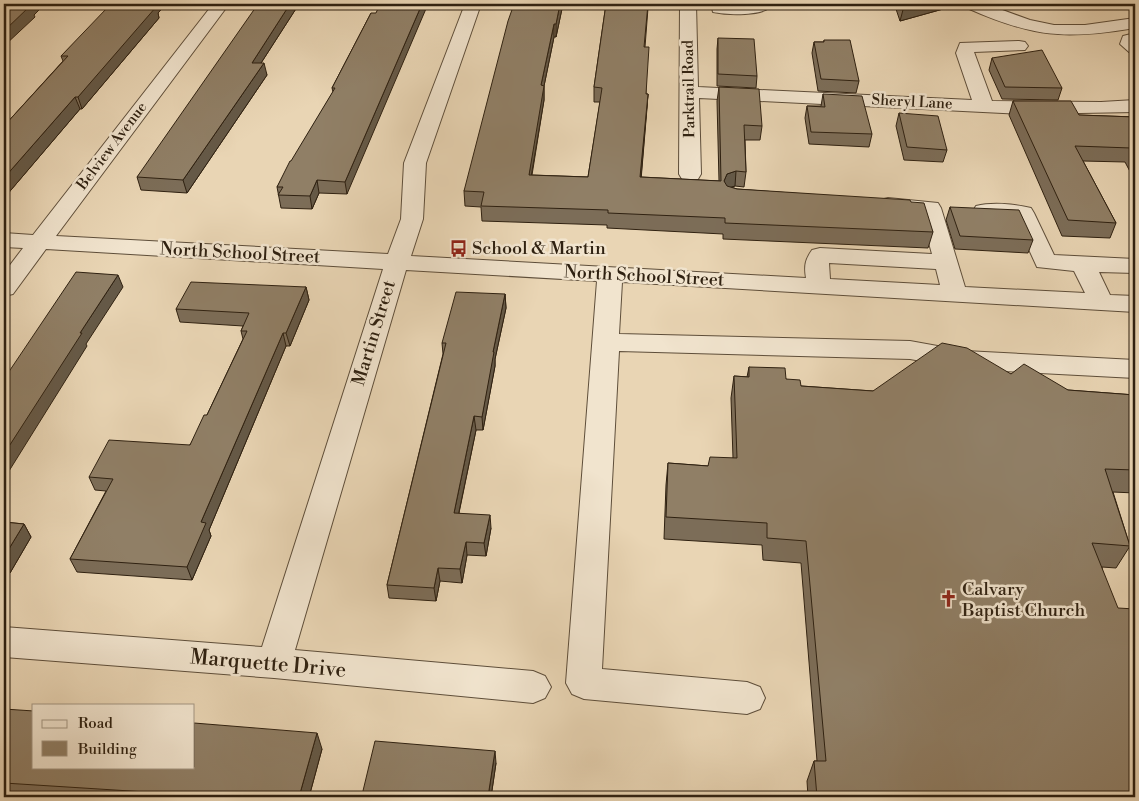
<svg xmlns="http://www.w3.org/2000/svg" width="1139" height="801" viewBox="0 0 1139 801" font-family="'Libre Bodoni',serif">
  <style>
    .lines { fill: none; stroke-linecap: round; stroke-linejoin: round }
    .minor-casing { stroke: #5e4e3a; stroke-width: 2 }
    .minor { fill: #f1e4ce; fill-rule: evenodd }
    .wall { fill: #7c6d58; stroke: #2f2111 }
    .shaded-wall { fill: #655947; stroke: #2f2111 }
    .building { fill: #907f66; stroke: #2f2111 }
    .labels { text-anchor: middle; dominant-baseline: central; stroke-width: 5; stroke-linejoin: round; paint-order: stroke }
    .far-street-label { font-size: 15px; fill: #2f2111; stroke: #f1e4ce }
    .poi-label { font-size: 18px; fill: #2f2111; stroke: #f1e4ce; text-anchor: start }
    .street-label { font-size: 18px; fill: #2f2111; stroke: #f1e4ce }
    .near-street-label { font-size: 21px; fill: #2f2111; stroke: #f1e4ce }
  </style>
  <rect width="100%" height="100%" fill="#e9d5b4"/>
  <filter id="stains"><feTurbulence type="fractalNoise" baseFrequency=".004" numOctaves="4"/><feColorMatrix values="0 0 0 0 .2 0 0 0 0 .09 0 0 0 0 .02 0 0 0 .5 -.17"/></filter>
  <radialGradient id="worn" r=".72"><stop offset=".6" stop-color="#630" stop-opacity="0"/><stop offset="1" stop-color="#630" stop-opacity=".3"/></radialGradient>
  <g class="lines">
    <defs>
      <path id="minor" d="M213,4H229L56,236L388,254L401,219L404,163L465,4H481L426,163L423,219L411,256L806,278C804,266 805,260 812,250L820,248L932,254L921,214L880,210L877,205L880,200L888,198L938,203L941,208L965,287L1085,293L1074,271L1037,267L1015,219L976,216L973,211L976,206C992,202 1015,204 1031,208L1034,213L1054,255L1135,259V273L1099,272L1110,295L1135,296V312L622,282L619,334L910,341L965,351L1135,360V378L965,369L910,359L619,351L602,669L747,682L760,687L765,698L760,709L747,714L584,699L572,694L566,683L597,281L406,270L295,650L533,671L545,676L551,687L545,698L533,703L274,678L4,657V627L262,647L383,269L46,249L13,294L4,296V273L23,248L4,247V233L33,235ZM829,263L936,269L940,285L830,279Z
        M680,4H696L698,87L972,100L956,53L960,43L1019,41L1025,42L1028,46L1025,50L974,52L992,101L1101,102L1135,100V112L1025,114L699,98L701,174L698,179L690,180L682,179L679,174Z
        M711,4H773C765,17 727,15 713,12Z
        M965,4H986L1030,20L1054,25H1085L1135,18V28C1064,40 1033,37 967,8Z
        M1135,33V53L1129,52L1120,44L1123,36Z"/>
    </defs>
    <use href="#minor" class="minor-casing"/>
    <use href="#minor" class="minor"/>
  </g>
  <path class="wall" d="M115,4H166L158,13L159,18L82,109H80L5,197H4V126L63,61L61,56Z
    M299,4L261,63L267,75L187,193L141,190L137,177Z
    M563,4L556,37H554L544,86V100L532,175L588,177L600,102H594V87L606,4H652L651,8H648L645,47L646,94H648L641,177L719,181L717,101L719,87L762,126L760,140H745L746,172L744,187L735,186L731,187L737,189L911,202L933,232L928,248L723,239V234L607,228V225L482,221L481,207L465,206L464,191Z
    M897,4H961L900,21L896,9Z
    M371,13L347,194L319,193L312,209L281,208L277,187L333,92L332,88Z
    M718,38L757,76L756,88L717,86V49Z
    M824,40L859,81L856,93L818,91L812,53L814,42H824Z
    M992,58L1062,88L1058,100L1002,99L989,70Z
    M823,94L872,134L869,147L809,144L805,118L807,106H821Z
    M1013,101L1079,115L1135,117V181L1125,162L1083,161L1116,223L1110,238L1062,236L1009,115Z
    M899,113L947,150L943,162L904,160L896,126Z
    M950,207L1033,240L1028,253L955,249L946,220Z
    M306,287L309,300L290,346H286L209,530L211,536L192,580L77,572L70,559L106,491L95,490L89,477L190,445L207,415L243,339L241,331L243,326L180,322L176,309Z
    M505,294L506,308L495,359V366L483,430H476L459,513L491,528L486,556L467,555L462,583L440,581L436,601L389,598L387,585L443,354L442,343Z
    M749,367L786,379L801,386L873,391L1011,374L1068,390L1135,395V493L1113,492L1130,546L1116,568L1102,567L1135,797H808L807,781L814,761H817L801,563L763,560L762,545L664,539L666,485L668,463L708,466L733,458L731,398L734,376L747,377Z
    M4,522L24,524L31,537L10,573H4Z
    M4,709L322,749L309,797H15L6,786H4Z
    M496,763L491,797H363L362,795Z"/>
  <path class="shaded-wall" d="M29,4H45L34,15L35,17L4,46V31Z
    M152,4H166L158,13L159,18L82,109L78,97Z
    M290,4H299L254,74L252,63Z
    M422,4H428L347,194L345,182Z
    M560,4H563L556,37V24Z
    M912,4H961L900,21L904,6Z
    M554,24V37L544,86V100L529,189V175L541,85Z
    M264,63L267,75L187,193L183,180Z
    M648,94L647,108L640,192V177Z
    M75,97L80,109L5,197L4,194V178Z
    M736,171L735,186L725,189L724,181L727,174Z
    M317,180L319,193L312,209L310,196Z
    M118,275L123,287L86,344L87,346L4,479V454L80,333Z
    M306,287L309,300L290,346L286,333Z
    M505,294L506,308L495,359V366L483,430L482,417L493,352Z
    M283,333L286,346L209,530L211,536L192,580L187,567L201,522Z
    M474,416L476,430L456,526L454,513Z
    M490,515L491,528L486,556L484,543Z
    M24,524L31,537L10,573L4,564V557Z
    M466,542L467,555L462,583L460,569Z
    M438,568L440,581L436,601L434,588Z
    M317,733L322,749L309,797H299Z
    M495,751L496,763L491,797H488Z"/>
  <path class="building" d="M4,4H29L27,6H30L4,31Z
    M115,4H152L150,6L156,7L78,97H75L4,178V126L68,56H61L107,8H110Z
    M258,4H290L252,63H264L183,180L137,177Z
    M380,4H422L345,182L317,180L310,196L278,195L283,187H277L290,161H291L335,88H332L371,13H376Z
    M514,4H560L556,24H554L541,85L544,86L529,175L588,177L602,88L594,87L606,4H648L644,47H649L646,94H648L640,177L721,181L719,87L759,89L762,126L744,125L746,172L736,171L727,174L724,181L727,186L737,189L910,200L911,202L924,203L933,232L725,223V218L608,213V210L481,206L484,192L464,191L508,21Z
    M903,4H912L904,6Z
    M718,38L754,39L757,76L718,74Z
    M824,40H850L859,81L821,79L814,42H824Z
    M1042,50L1062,88L1005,87L992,58Z
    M823,94L862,96L872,134L811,132L807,106L825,107Z
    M1013,101H1071L1079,115L1135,117V155L1131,148L1075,146L1116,223L1068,220Z
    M899,113L938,116L947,150L907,147Z
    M950,207L1019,210L1033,240L960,236Z
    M76,272L118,275L80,333H82L4,454V379Z
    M191,282L306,287L286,333H283L201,522L206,523L187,567L70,559L113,479L89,477L109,440L190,445L204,415H207L247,331H241L249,313L176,309Z
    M456,292L505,294L493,352H494L482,417L474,416L454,513L490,515L484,543L466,542L460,569L438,568L434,588L387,585L446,343H442Z
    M942,343L967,348L1011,374L1024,364L1068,390L1135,395V470L1105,469L1130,546L1092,543L1118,608L1135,609V797H817L814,761H826L806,541L767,538V523L666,517L668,463L708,466L710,457L737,458L734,376L749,377V367L785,368L786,379L800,380L801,386L873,391Z
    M4,522L24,524L4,557Z
    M4,709L34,711V767H194V723L317,733L299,797H160L162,793L4,783L9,771H4Z
    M375,741L495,751L488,797H389L362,795Z"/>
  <defs>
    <symbol id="bus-bare" viewBox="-9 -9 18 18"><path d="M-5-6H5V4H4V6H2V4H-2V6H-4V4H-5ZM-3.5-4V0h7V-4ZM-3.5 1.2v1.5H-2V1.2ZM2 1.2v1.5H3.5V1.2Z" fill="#8f2418" stroke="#f1e4ce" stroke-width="2.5" paint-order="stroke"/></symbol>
    <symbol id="church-bare" viewBox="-9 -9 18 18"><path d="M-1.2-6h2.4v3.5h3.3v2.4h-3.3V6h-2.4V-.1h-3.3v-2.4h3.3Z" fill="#8f2418" stroke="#f1e4ce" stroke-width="2.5" paint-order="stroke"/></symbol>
  </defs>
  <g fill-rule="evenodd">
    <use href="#bus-bare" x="446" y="236" width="25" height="25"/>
    <use href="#church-bare" x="936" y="586" width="25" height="25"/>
  </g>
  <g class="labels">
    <g class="far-street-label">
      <text transform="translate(689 89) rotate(-91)">Parktrail Road</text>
      <text transform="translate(912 102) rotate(3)">Sheryl Lane</text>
      <text transform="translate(112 146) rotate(-53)">Belview Avenue</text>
    </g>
    <g class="poi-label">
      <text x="472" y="248">School &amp; Martin</text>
      <text x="962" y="589">Calvary<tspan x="962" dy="21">Baptist Church</tspan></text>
    </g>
    <g class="street-label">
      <text transform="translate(240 253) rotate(3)">North School Street</text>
      <text transform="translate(644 276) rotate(3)">North School Street</text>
      <text transform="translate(374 333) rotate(-73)">Martin Street</text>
    </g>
    <g class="near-street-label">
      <text transform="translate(268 664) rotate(5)">Marquette Drive</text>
    </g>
  </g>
  <rect width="1139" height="801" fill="none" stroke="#e9d5b4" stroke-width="20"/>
  <rect x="5" y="5" width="1129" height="791" fill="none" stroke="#2f2111" stroke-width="2.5"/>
  <rect x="10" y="10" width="1119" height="781" fill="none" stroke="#2f2111"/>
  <rect x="32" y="704" width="162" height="65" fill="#f1e4ce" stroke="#a39682"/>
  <rect x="42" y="720" width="25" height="8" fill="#f1e4ce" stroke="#a39682"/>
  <text x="78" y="728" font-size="15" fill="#2f2111">Road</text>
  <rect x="42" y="741" width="25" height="15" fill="#907f66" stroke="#a39682"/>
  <text x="78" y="754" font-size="15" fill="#2f2111">Building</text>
  <rect width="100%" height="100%" filter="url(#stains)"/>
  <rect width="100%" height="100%" fill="url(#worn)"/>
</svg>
